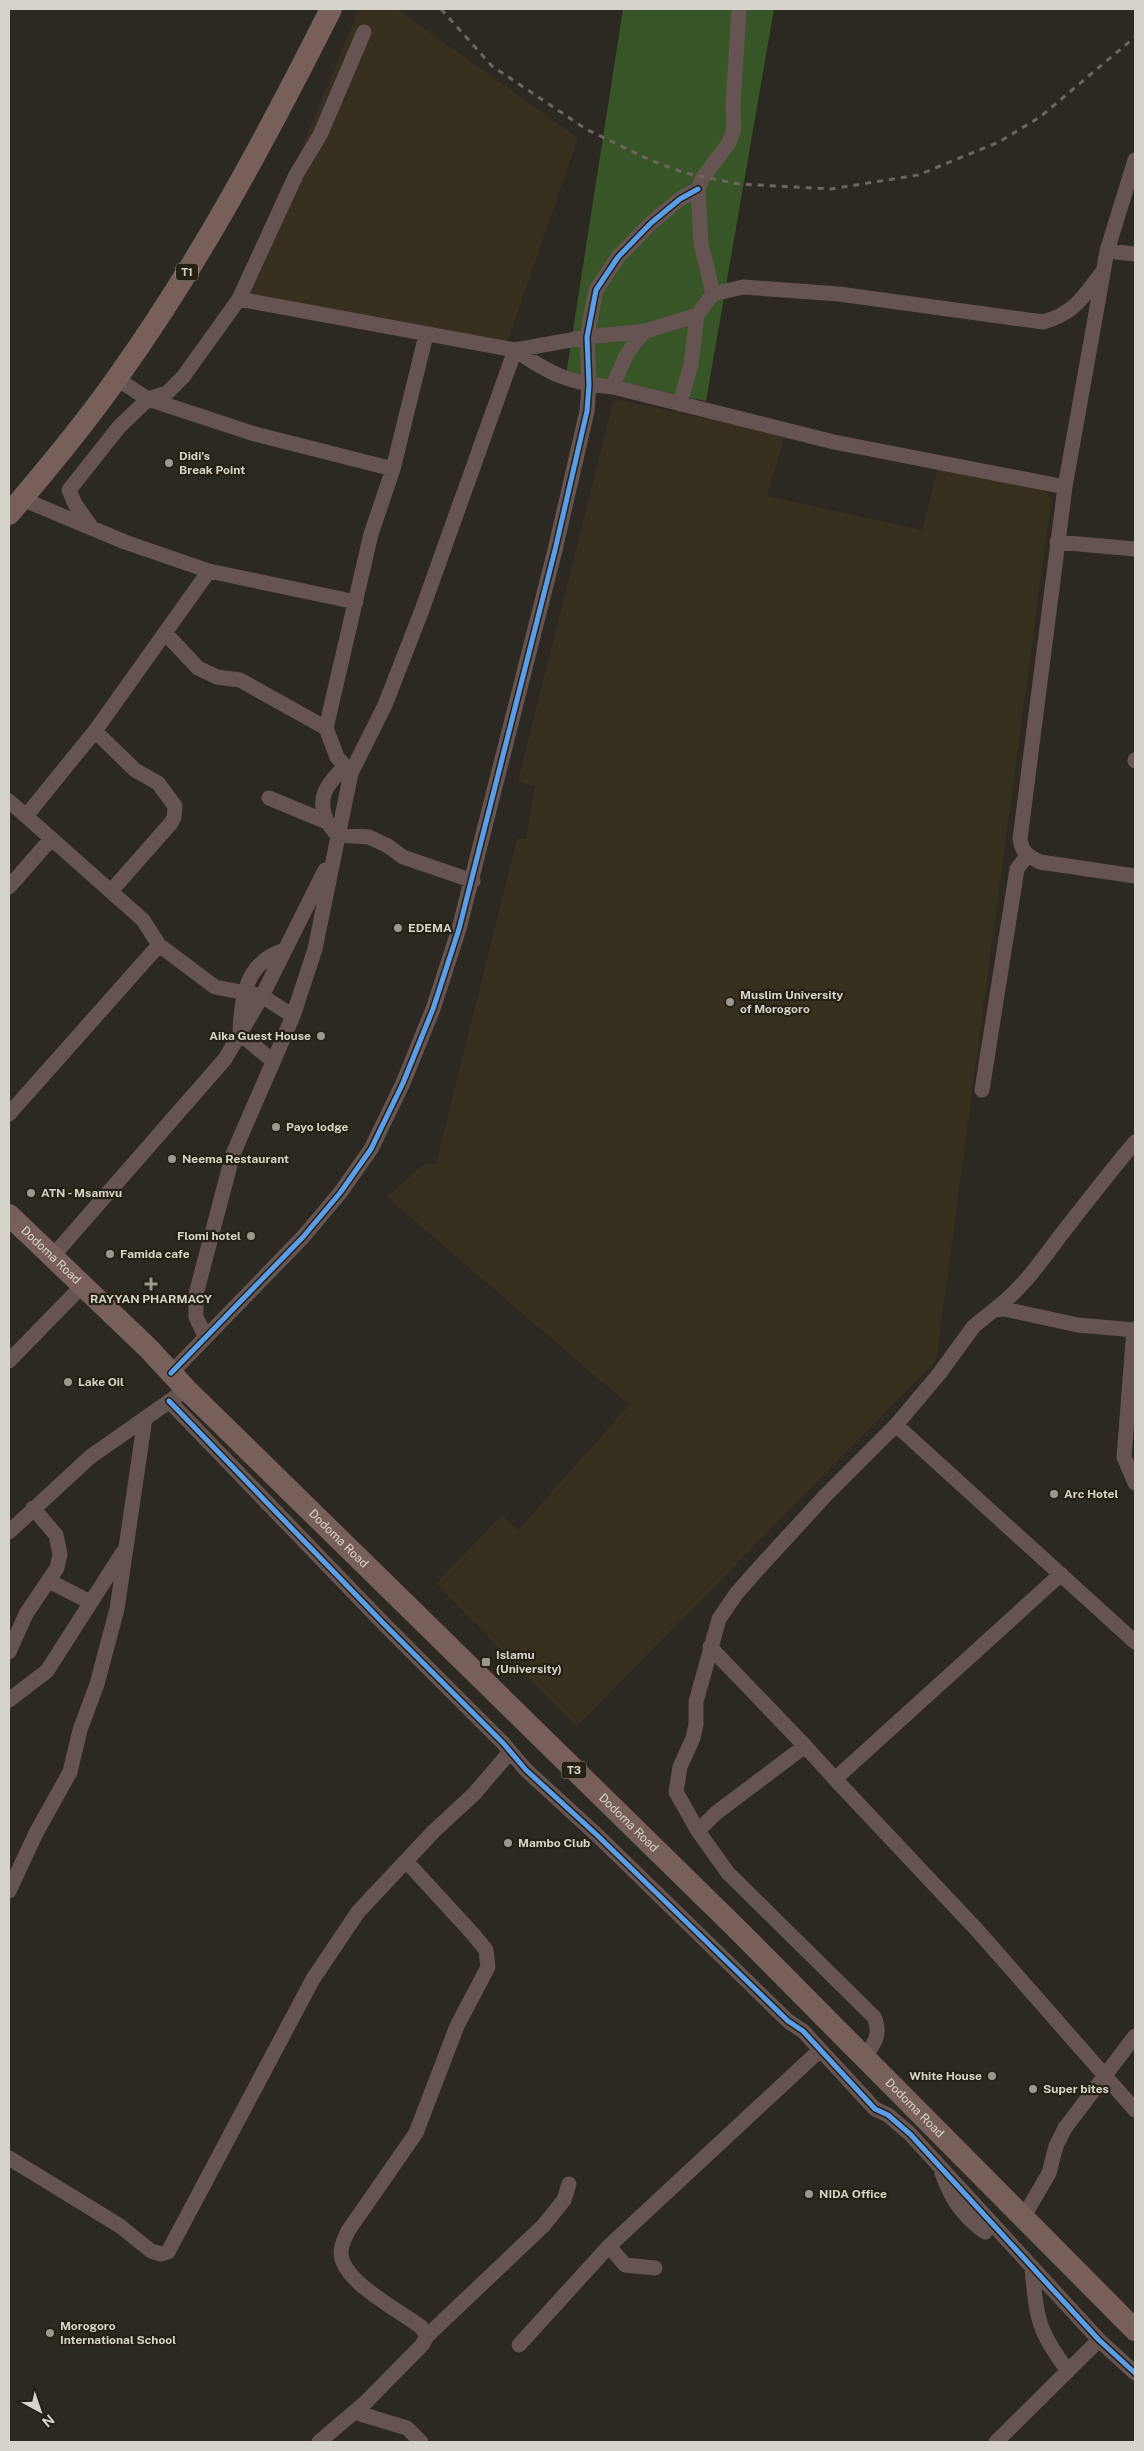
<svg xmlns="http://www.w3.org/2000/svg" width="1144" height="2451" viewBox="0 0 1144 2451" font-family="'Public Sans',sans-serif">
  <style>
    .built { fill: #37301f }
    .green { fill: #375527 }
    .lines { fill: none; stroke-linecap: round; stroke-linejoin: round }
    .minor { stroke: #665452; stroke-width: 15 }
    .highway { stroke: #785f5c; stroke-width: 22 }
    .rail { stroke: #6e6460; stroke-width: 3; stroke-dasharray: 6 6; stroke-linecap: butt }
    .cycleway-casing { stroke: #262114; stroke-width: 8 }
    .cycleway { stroke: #5a9eea; stroke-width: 5 }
    .poi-dot { fill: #9a9890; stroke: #262114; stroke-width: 2 }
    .labels { text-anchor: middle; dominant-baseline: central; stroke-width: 4.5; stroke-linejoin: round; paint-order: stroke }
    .shield { fill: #262114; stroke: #a19e94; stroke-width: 1 }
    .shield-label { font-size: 11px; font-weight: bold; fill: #d6d3cb }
    .poi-label { font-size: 12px; font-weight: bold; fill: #d6d3cb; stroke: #262114; text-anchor: start }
    .street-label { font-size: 12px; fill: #d6d3cb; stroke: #262114 }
  </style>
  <rect width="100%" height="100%" fill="#2c2922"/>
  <path class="built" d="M359,9H397L578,138L507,343L242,293Z
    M614,399L785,435L767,496L922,530L938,468L1040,489L1047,493L1051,501L936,1361L577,1726L436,1584L502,1515L518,1530L629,1405L387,1197L424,1164H436L517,839H526L535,786L518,782Z"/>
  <path class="green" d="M623,9H774L706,401L566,375Z"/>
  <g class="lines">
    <path class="minor" d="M1135,160L1107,251L1065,487L1020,839C1022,853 1028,856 1040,862L1135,876
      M1107,251L1135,254
      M713,294L743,287L839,294L1043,322C1075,313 1084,296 1103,271
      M239,299L296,175L320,135L364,32
      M117,379L148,399L167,393L183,377L239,299L515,350C550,374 571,384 613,387L834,442L1065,487
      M613,387C621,365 628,347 646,331
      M680,404L691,364L697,315L713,294L701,243L698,189L703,177L729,143L734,129L733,105L739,9
      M22,499L125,542L209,571L356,602
      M92,528L75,504L69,490L119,427L148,399L255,434L393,469
      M1057,542L1135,549
      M166,634L198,668L217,677L240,680L326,728L337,757L351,773
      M326,728L371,534L393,469L426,335
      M95,731L135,770L158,783L175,806L174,817L171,823L112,890
      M1135,760V761
      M269,798L327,822L337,835L369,837L388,846L403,857L473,881
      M9,801L143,920L159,945L215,987L262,996L293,1016
      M26,816L95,731L209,571
      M327,822C316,796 327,785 345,766
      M9,887L51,839
      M273,1061L240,1034C241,998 245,962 285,950
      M982,1090L1017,869L1027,856
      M9,1114L159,945
      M52,1257L225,1059L262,996L325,870
      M994,1310C1021,1290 1040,1263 1060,1236C1085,1204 1109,1173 1135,1142
      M1134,1329L1124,1457L1135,1483
      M205,1336L196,1317V1294L233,1154L293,1016L315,949L351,773L385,705L422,610L515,350L587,337L646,331L697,315
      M9,1361L82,1286
      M171,1373L303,1237L340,1193L371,1149L403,1083L433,1009L459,929L555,550L587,411L589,385L587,337L596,290L618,257L651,223L680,199L698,189
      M169,1401L385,1625L503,1743L526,1770L598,1836L788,2021L803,2031L875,2109L888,2115L910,2134L1099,2340L1135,2373
      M896,1425L939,1374L974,1326L994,1310L1004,1309L1078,1325L1135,1330
      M9,1532L90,1457L177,1396
      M49,1581L90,1602
      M710,1647L805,1746
      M9,1652L26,1614L57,1568L60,1554L56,1535L33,1508
      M9,1700L47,1671L123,1552
      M835,1779L977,1930L1135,2110
      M698,1831L716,1813L805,1746L835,1779L1061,1574
      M9,1891L36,1833L70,1772L80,1730L97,1684L117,1609L145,1418
      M863,2058C874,2045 882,2034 874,2017L728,1873L698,1831L676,1792L680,1767L693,1738L696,1724V1702L719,1619L736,1594L758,1569L825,1496L896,1425L1135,1642
      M9,2158L120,2226L151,2251L161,2254L168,2252L313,1979L358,1912L434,1831L474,1794L510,1752
      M942,2173C951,2199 963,2216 985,2232
      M1023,2218L1049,2173L1056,2146L1065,2128L1135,2036
      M609,2246L820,2050
      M1032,2269C1037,2318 1037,2330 1068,2371
      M427,2336L543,2226L564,2200L569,2184
      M519,2345L609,2246L625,2265L655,2268
      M354,2412L407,2428L421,2442
      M319,2442L366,2402L422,2345L427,2336L421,2327C399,2310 342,2282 341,2253C341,2244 345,2238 348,2231L416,2133L457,2026L488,1967L486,1950L473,1934L406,1861
      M996,2442L1099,2340"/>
    <g class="highway">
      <path d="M9,514C46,470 84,425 117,378C200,262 267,136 331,9"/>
      <path id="s1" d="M9,1215L148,1348L186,1389L734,1926L1135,2330"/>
    </g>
    <path class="rail" d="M441,9L492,66L586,129L650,160L685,173L739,184L831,189L918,175L999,142L1040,117L1135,37"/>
    <defs>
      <path id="cycleway" d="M171,1373L303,1237L340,1193L371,1149L403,1083L433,1009L459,929L555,550L587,411L589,385L587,337L596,290L618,257L651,223L680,199L698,189
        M169,1401L385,1625L503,1743L526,1770L598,1836L788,2021L803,2031L875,2109L888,2115L910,2134L1099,2340L1135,2373"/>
    </defs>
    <use href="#cycleway" class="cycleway-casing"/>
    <use href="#cycleway" class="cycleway"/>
  </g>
  <g class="poi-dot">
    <circle cx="169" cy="463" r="5"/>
    <circle cx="398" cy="928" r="5"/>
    <circle cx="730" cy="1002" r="5"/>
    <circle cx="321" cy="1036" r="5"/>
    <circle cx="276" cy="1127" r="5"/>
    <circle cx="172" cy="1159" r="5"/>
    <circle cx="31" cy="1193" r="5"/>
    <circle cx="251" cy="1236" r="5"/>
    <circle cx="110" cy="1254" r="5"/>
    <path d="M148.5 1276.5h5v5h5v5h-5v5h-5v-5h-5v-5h5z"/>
    <circle cx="68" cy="1382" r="5"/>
    <circle cx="1054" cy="1494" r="5"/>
    <rect x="481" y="1657" width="10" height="10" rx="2.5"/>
    <circle cx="508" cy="1843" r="5"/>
    <circle cx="992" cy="2076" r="5"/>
    <circle cx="1033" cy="2089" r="5"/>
    <circle cx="809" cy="2194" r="5"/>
    <circle cx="50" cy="2333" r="5"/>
  </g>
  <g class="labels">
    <g class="shield">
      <rect x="176" y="263.5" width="22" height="17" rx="4"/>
      <rect x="561.5" y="1761.5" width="25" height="17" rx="4"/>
    </g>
    <g class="shield-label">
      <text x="187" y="272">T1</text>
      <text x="574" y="1770">T3</text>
    </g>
    <g class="poi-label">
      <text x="179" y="456">Didi's<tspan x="179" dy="14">Break Point</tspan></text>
      <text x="408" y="928">EDEMA</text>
      <text x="740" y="995">Muslim University<tspan x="740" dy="14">of Morogoro</tspan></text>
      <text x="311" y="1036" text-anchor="end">Aika Guest House</text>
      <text x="286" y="1127">Payo lodge</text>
      <text x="182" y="1159">Neema Restaurant</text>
      <text x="41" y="1193">ATN - Msamvu</text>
      <text x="241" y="1236" text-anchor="end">Flomi hotel</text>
      <text x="120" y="1254">Famida cafe</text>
      <text x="151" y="1299" text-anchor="middle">RAYYAN PHARMACY</text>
      <text x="78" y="1382">Lake Oil</text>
      <text x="1064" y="1494">Arc Hotel</text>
      <text x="496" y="1655">Islamu<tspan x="496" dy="14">(University)</tspan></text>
      <text x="518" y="1843">Mambo Club</text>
      <text x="982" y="2076" text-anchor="end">White House</text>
      <text x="1043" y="2089">Super bites</text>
      <text x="819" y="2194">NIDA Office</text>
      <text x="60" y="2326">Morogoro<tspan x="60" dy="14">International School</tspan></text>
    </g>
    <g class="street-label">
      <text stroke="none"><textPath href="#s1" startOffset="58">Dodoma Road</textPath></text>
      <text stroke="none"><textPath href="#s1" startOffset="462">Dodoma Road</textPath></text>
      <text stroke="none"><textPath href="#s1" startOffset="868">Dodoma Road</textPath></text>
      <text stroke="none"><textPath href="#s1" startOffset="1272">Dodoma Road</textPath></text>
    </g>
  </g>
  <rect width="1144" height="2451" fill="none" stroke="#d6d3cb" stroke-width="20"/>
  <g transform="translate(40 2411) rotate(140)" stroke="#262114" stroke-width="4" paint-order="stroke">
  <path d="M0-4L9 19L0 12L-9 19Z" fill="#d6d3cb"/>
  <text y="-8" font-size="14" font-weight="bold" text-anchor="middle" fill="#d6d3cb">N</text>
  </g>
</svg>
